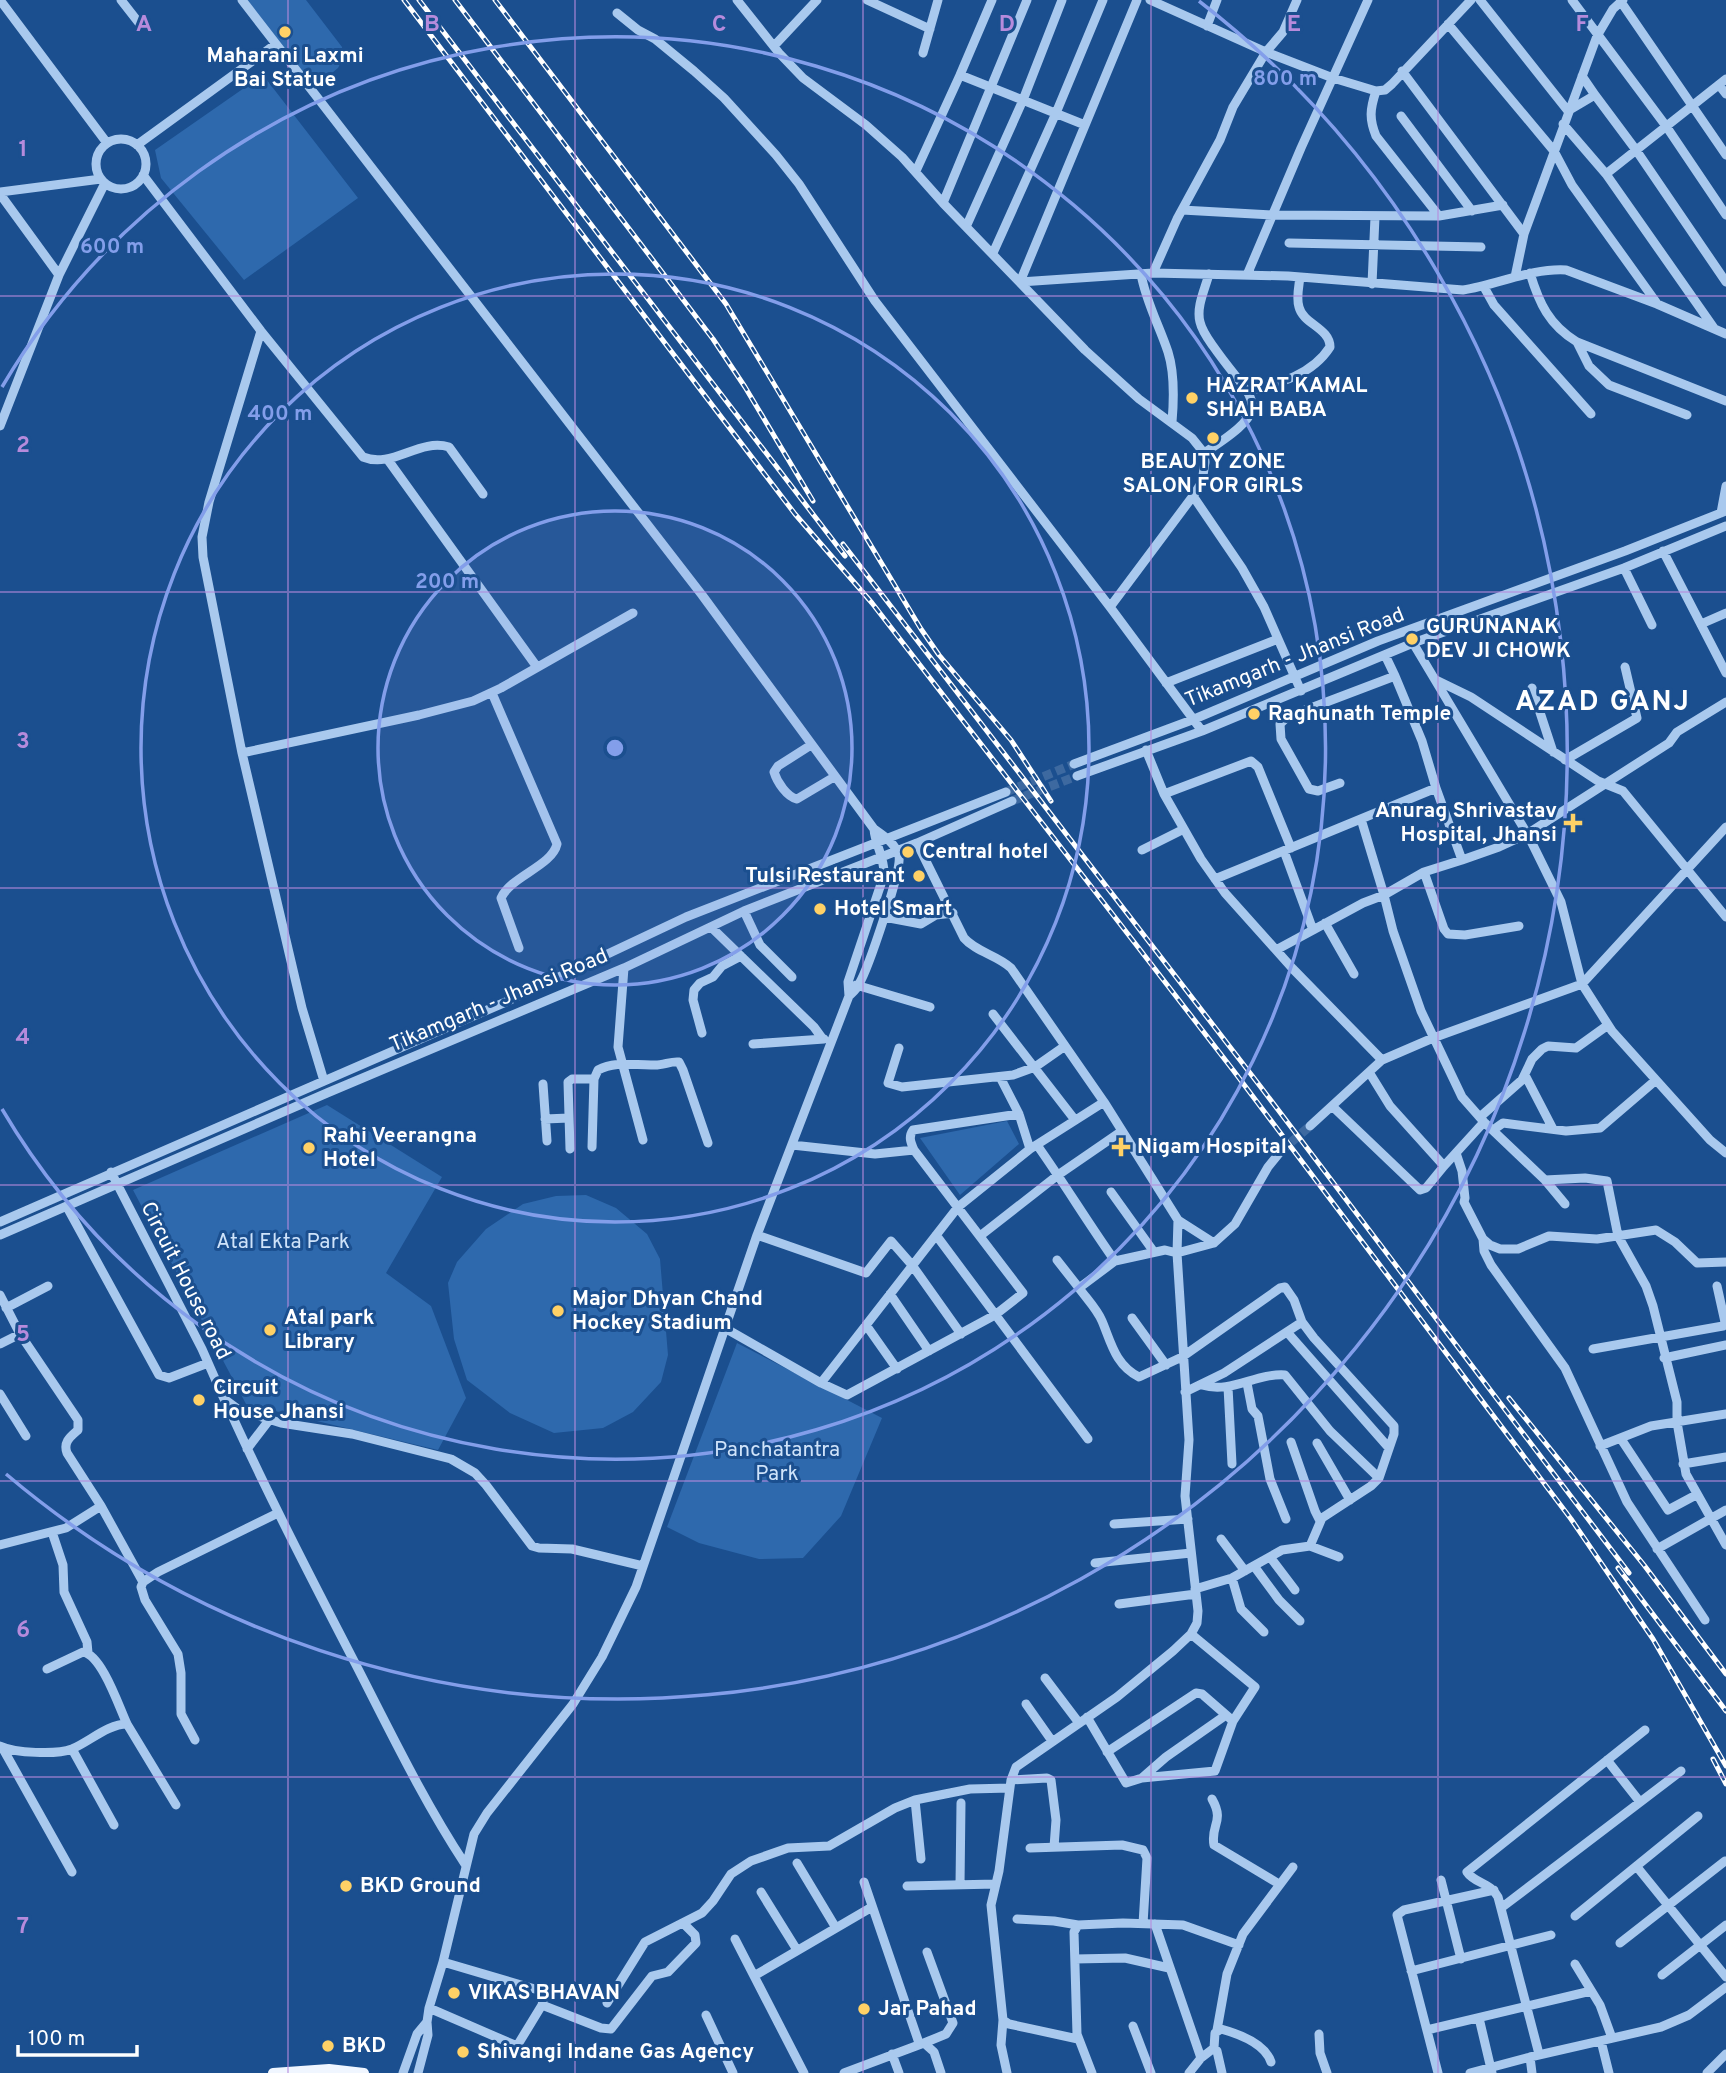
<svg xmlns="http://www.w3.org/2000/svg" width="1726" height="2073" viewBox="0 0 1726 2073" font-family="Overpass,sans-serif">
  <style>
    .green { fill: #2e69ad }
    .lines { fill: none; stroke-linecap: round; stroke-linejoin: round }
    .minor-tunnel { stroke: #3d69a0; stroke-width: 9; stroke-dasharray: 9 4.5; stroke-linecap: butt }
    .minor { stroke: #a9c9ee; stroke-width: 9 }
    .major { stroke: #f0f6ff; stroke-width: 10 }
    .rail-casing { stroke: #fff; stroke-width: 5 }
    .rail { stroke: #1b4f8f; stroke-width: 2.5; stroke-dasharray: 8; stroke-linecap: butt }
    .grid { fill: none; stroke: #b68bdc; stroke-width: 2; stroke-opacity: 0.55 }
    .ring { fill: none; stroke: #839eea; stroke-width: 3.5 }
    .poi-dot { fill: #ffd166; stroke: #1b4f8f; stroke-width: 2.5 }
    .labels { text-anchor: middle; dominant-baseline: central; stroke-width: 6; stroke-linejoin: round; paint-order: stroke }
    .poi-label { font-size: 21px; font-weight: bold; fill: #fff; stroke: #1b4f8f; text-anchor: start }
    .street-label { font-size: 21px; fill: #fff; stroke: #1b4f8f }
    .park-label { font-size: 21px; fill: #cfe3fa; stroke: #1b4f8f }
    .district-label { font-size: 28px; font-weight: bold; letter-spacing: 2px; fill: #fff; stroke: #1b4f8f }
    .grid-label { font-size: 23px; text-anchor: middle; font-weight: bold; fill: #b68bdc; stroke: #1b4f8f; stroke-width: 6; stroke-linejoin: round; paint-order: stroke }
    .centre { fill: #839eea; stroke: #1b4f8f; stroke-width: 3.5 }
    .ring-label { font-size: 21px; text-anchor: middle; font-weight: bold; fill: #839eea; stroke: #1b4f8f; stroke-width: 6; stroke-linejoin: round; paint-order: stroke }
  </style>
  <rect width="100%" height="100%" fill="#1b4f8f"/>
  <path class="green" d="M247,0H306L342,47L343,58L338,68L320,83L308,81Z
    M263,75L358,198L244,280L161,178L155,150Z
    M327,1105L442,1177L386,1273L431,1306L466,1398L438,1450L246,1404L133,1190Z
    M1007,1121L1019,1144L960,1195L920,1138Z
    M586,1195L616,1208L647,1234L660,1259L668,1355L661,1382L633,1412L603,1428L554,1433L510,1413L467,1380L454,1339L448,1283L457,1262L486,1229L523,1204L556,1196Z
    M737,1343L882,1418L841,1516L803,1558L759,1559L699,1543L667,1527Z"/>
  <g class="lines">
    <path class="minor-tunnel" d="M1006,792L1074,764
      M1012,801L1077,776
      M1281,1151L1310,1126"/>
    <path class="minor" d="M0,0L107,143
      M121,0L139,23
      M242,0L276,44
      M737,0L779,53L803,78L866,125L902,157L943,203L1085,350L1139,399L1192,438L1204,453L1205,462L1202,482L1193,496
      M867,0L930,29
      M1137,0L1020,282L1153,273L1288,276L1463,290C1497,285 1531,268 1566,270L1657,304L1726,334
      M1150,0L1266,52L1233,107L1220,140L1177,219L1153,273
      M1297,0L1283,32L1266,52L1333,78L1376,91L1385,90L1392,84L1471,0
      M1480,0L1568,111L1595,95L1636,150L1726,282
      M1572,0L1666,126L1726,215
      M1621,2L1726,155
      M617,13L638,30L655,39L694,71L724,98L776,155L799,184L875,301L1110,607L1202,731
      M1448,24L1554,151L1572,185L1656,302
      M1207,26L1217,0
      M774,46L817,0
      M923,53L938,0
      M1402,71L1524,234
      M960,75L992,0
      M1582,76L1595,95
      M1719,85L1726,94
      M1376,91C1370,109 1369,119 1376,136L1439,216
      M1401,116L1472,211
      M1563,124L1606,174L1714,328
      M96 164a25 25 0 1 1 50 0a25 25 0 1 1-50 0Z
      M137,145L276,44L702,595L874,829C884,836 895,843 899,856C902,870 868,969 859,984C857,989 852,993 849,996
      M916,171L960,75L1085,125
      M1606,174L1726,79
      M143,175L261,331L363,457C392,469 419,438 449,447L483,494
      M0,192L101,179
      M0,194L59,275
      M943,203L1027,0
      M1182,210L1273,215L1439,216L1503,205
      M966,227L1023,100L1062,0
      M1289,243L1481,247
      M993,253L1056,113L1103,0
      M1530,273C1539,303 1549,325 1577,342L1726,401
      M1141,274C1146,302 1159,325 1168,352C1175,374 1174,399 1172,422
      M1247,275L1301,148L1368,0
      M1515,277L1524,234L1597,36L1613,9L1623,0
      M1372,284L1375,217
      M1484,287L1494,305L1591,414
      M261,331L209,502L202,537L203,557L242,753L302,1008L324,1081
      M1577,342L1589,366L1609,385L1687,415
      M1249,391C1280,383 1312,375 1330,347C1330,328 1303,324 1299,307C1296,298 1299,286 1300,277
      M0,426L59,275L105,183
      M1204,453C1279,404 1254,405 1213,346C1208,339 1202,331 1200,322C1196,307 1205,289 1209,274
      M388,460L537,667
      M1721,513L1726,486
      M1663,551L1726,673
      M1624,568L1652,625
      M1110,607L1193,496L1242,568L1264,607L1301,691
      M1701,624L1726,613
      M1413,643L1529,837L1561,902L1582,984L1612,1031L1710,1140L1726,1153
      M1385,655L1395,676
      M1436,680L1471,697L1598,781L1623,791L1726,917
      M1166,683L1278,639
      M1532,688L1553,752
      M492,693L557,844C552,866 511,876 501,898L519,948
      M811,745L778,766L774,772C777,782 787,797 797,799L834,777
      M1146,750L1164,794L1201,859L1225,893L1293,969L1382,1060
      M242,753L419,715L473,701L501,688L633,613
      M1565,760L1637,718L1625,667
      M1074,764L1192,720L1378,641L1625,551L1726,511
      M1077,776L1202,731L1413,643L1624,568L1726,526
      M1340,783L1318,791L1309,789L1281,739L1280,724L1287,717L1395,676L1422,741L1436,788
      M1164,794L1251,761L1258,767L1291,848
      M917,843L964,938C976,952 997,955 1011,968L1104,1102
      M1142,850L1184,829
      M1284,851L1313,930
      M1462,860L1499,847L1527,834L1669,743L1677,732L1726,702
      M1424,872L1444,929L1448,934L1465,935L1519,926
      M1215,879L1436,788L1462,860L1424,872L1384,895L1361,819
      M744,911L760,945L792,977
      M884,917L921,924L936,915L953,913
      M1325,923L1354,974
      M712,928L814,1027L822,1038
      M1276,950L1363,903L1384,895L1393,931L1421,1011L1462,1097L1484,1122L1545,1180L1585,1178L1607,1181L1618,1236L1646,1286L1653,1306L1677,1402V1422L1686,1474L1726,1545
      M624,968L618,1047L643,1140
      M856,985L930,1007
      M993,1014L1075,1120
      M702,1033L693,1000L694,990L700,983L713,977L722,966L741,956
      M753,1044L824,1039
      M899,1048L888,1083L902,1087L1013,1075L1035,1067L1065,1046
      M1369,1072L1390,1106L1444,1166L1484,1122
      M1525,1075L1553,1129
      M1000,1077L1019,1114
      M543,1084L547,1141
      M1332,1106L1420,1190L1426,1188L1444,1166
      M1480,1117L1522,1080L1532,1059L1542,1049L1548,1046L1576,1048L1608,1025
      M545,1119L569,1118
      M1310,1126L1382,1060L1433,1038L1582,984L1726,827
      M1493,1130L1503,1123L1566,1131L1600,1128L1656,1080
      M792,1145L875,1154L914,1150
      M1037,1145C1064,1183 1088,1223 1115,1261
      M592,1147L594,1079L598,1070C616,1060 636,1066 655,1065C664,1065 671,1061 679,1062L683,1070L708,1143
      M570,1149L568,1082L572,1079H594
      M1456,1153L1462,1171L1465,1198L1464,1202L1483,1239L1490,1245L1500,1249H1518L1549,1236L1597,1239L1656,1230L1675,1242L1697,1263L1726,1262
      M111,1172L202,1349L224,1399L239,1410L281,1423L352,1434L451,1459L475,1473L486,1485L532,1546L539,1548L572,1549L643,1566
      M1545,1180L1565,1204
      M1111,1192L1154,1252
      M67,1207L159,1375L169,1378L208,1363
      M1178,1220L1214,1243
      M0,1222L508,1001L686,917L1006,792
      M0,1235L327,1093L624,968L744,911L917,843L1012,801
      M757,1235L866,1273L891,1241L912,1265L961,1334
      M936,1235L1088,1439
      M980,1236L1058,1175L1122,1131
      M1483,1239L1484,1251L1491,1265L1565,1368L1627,1502L1705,1620
      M1057,1260L1079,1288
      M890,1294L929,1351
      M0,1295L20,1334L78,1420V1430C70,1437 63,1442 67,1453L101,1506L143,1582
      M6,1308L48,1286
      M1132,1318L1166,1365
      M866,1325L897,1369
      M723,1327L821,1383L958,1207L1030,1149L1104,1102L1178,1220L1177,1253L1189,1440L1185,1496L1198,1611L1197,1623L1191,1634L1173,1651L1117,1697L1016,1767L1011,1780L999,1871L991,1905L1003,2020L1009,2024L1078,2039
      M1287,1332L1389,1448
      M0,1344L20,1334
      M1593,1349L1723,1326L1725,1322L1717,1286
      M1664,1358L1726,1345
      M821,1383L847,1395L995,1315L1023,1293L914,1150C911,1143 908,1137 913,1130L1019,1114L1030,1149
      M1247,1383L1252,1409L1258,1416L1270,1479L1286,1519
      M1202,1385C1231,1394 1256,1373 1285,1375L1330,1431L1379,1478
      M1228,1387L1232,1464
      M1185,1392L1224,1373L1302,1322
      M0,1394L26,1436
      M225,1400C265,1489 310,1576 355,1663C390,1731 423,1800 465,1864
      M1621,1439L1668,1510L1696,1495
      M1291,1442L1315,1511L1320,1521
      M1317,1443L1350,1500
      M1600,1446L1651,1426L1726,1414
      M247,1449L270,1419
      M1683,1464L1726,1457
      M1114,1524L1188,1519
      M52,1532L63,1565L64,1592L87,1642L88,1653
      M1221,1539L1245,1571
      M0,1545L66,1528L101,1506
      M1310,1546L1339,1557
      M1657,1549L1726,1510
      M1270,1557L1295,1590
      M1095,1563L1191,1553
      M1254,1566L1279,1600L1300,1621
      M1232,1578L1241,1609L1264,1632
      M1195,1589L1232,1578L1282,1550L1310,1546L1322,1518L1371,1486L1379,1478L1394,1434V1426L1314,1338L1302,1322L1294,1300L1285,1287L1280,1288L1182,1357L1139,1377C1115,1365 1111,1342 1102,1321C1097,1309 1086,1298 1079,1288L1115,1261L1165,1250L1177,1253L1214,1243L1235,1224L1268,1167L1281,1151
      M1119,1604L1196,1594
      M47,1669L83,1652C102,1655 119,1707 127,1724
      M1045,1678L1079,1723
      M1026,1704L1052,1741
      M1087,1717L1126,1783L1142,1778L1215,1771L1233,1721L1255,1687L1191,1634
      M195,1740L181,1714V1673L178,1654L145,1600L141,1587L143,1582L158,1572L278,1513
      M0,1746C15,1753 56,1755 72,1749C89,1742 108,1724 127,1724L176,1805
      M2,1747L72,1872
      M72,1749L114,1825
      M1107,1752L1196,1693L1202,1694L1233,1721
      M1607,1760L1640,1802
      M1142,1778L1166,1757L1226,1715
      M1011,1780L1047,1778L1051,1780L1056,1820L1054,1847
      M1212,1799C1225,1822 1210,1825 1214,1845L1279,1884
      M915,1800L921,1859
      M1030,1848L1122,1845L1143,1850L1147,1858L1143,1924
      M797,1863L836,1928
      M1637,1867L1726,1977
      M1441,1880L1461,1959
      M864,1882L919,2043
      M960,1885L961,1803
      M907,1886L996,1884
      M761,1892L797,1950
      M1501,1908L1681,1771
      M1575,1916L1698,1816
      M1017,1919L1054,1921L1078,1925
      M1155,1924L1201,2058
      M735,1939L804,2073
      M1620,1943L1725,1861
      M1075,1959L1125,1958L1169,1968
      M1575,1964L1600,2005L1612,2038
      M1411,1971L1551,1935
      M1662,1975L1726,1925
      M754,1976L872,1907
      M607,2003L645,1942L702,1913L713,1901L731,1874L751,1861L788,1848L829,1846L895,1808L915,1800L970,1789L1010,1788
      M542,2005L601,2028L611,2029L652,1976L668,1972L696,1943L695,1935L683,1923
      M429,2008L517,2046L542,2005L545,1992L443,1962
      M706,2015L733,2073
      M1479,2018L1492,2073
      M1003,2020L1001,2045L1007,2073
      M1133,2026L1151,2073
      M1217,2030L1227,1974L1243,1934L1293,1867
      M1427,2030L1591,1991
      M1319,2034L1320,2053L1327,2073
      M1601,2041L1609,2073
      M924,2043L946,2034L953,2023L927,1952
      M1214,2048L1215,2033L1221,2029C1239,2034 1265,2044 1271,2062
      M892,2054L899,2073
      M1539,2054L1498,1897C1491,1883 1474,1883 1467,1872L1645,1730
      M1530,2057L1532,2073
      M403,2073L417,2034L427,2022
      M418,2073L428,2035L427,2022L429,2008L443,1962L474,1834L487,1813L573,1704L602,1657L636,1587L757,1235L849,996L848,982L884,875C885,858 875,845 874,829
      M844,2073L924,2043L934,2052L941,2073
      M1092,2073L1077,2034L1074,1932L1078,1925L1123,1923L1183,1925L1239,1945
      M1189,2073L1201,2058L1214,2048L1217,2051L1222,2073
      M1438,2073L1397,1915L1404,1910L1494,1890
      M1470,2073L1530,2057L1661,2027L1689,2015L1726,1987
      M1707,2073L1726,2054"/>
    <path class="major" d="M273,2073L329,2069L364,2073"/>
    <defs>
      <path id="rail" d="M404,0L795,514L872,603L1233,1070L1571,1519L1653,1639L1726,1766
        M419,0L845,556
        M455,0L713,339L745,387L813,501
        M495,0L726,304L921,629L939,655L1011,740L1051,801
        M843,544L1260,1086L1629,1573
        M1509,1398L1644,1565L1726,1674
        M1618,1568L1726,1711
        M1713,1759L1726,1784"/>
    </defs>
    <use href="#rail" class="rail-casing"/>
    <use href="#rail" class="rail"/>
  </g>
  <path class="grid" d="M288,0V2073M575,0V2073M863,0V2073M1151,0V2073M1438,0V2073M0,296H1726M0,592H1726M0,888H1726M0,1185H1726M0,1481H1726M0,1777H1726"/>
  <circle cx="615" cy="748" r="237" fill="#839eea" fill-opacity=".12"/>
  <g class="ring">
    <circle cx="615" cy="748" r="237"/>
    <circle cx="615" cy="748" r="474"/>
    <path d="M2 387A711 711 0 1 1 2 1109"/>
    <path d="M1199 1A948 948 0 1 1 6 1474"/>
  </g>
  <g class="poi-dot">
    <circle cx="285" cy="32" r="7"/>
    <circle cx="1192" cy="398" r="7"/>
    <circle cx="1213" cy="438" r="7"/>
    <circle cx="1412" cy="639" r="7"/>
    <circle cx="1254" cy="714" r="7"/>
    <path d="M1569.5 812.5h7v7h7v7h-7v7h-7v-7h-7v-7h7z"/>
    <circle cx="908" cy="852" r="7"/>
    <circle cx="919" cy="876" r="7"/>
    <circle cx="820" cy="909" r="7"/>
    <path d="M1117.5 1136.5h7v7h7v7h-7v7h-7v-7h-7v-7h7z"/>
    <circle cx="309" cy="1148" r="7"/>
    <circle cx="558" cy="1311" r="7"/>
    <circle cx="270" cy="1330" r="7"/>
    <circle cx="199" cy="1400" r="7"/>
    <circle cx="346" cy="1886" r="7"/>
    <circle cx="454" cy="1993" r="7"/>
    <circle cx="864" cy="2009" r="7"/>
    <circle cx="328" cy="2046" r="7"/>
    <circle cx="463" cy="2052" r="7"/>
  </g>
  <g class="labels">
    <g class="poi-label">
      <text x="285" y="56" text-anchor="middle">Maharani Laxmi<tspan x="285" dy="24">Bai Statue</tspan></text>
      <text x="1206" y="386">HAZRAT KAMAL<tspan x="1206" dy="24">SHAH BABA</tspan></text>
      <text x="1213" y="462" text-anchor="middle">BEAUTY ZONE<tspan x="1213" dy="24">SALON FOR GIRLS</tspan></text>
      <text x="1426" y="627">GURUNANAK<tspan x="1426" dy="24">DEV JI CHOWK</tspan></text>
      <text x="1268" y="714">Raghunath Temple</text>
      <text x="1557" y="811" text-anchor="end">Anurag Shrivastav<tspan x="1557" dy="24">Hospital, Jhansi</tspan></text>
      <text x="922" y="852">Central hotel</text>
      <text x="905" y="876" text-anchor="end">Tulsi Restaurant</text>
      <text x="834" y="909">Hotel Smart</text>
      <text x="323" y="1136">Rahi Veerangna<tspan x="323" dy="24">Hotel</tspan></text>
      <text x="1137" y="1147">Nigam Hospital</text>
      <text x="572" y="1299">Major Dhyan Chand<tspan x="572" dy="24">Hockey Stadium</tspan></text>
      <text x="284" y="1318">Atal park<tspan x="284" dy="24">Library</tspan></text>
      <text x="213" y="1388">Circuit<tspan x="213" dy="24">House Jhansi</tspan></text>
      <text x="360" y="1886">BKD Ground</text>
      <text x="468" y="1993">VIKAS BHAVAN</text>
      <text x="878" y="2009">Jar Pahad</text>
      <text x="342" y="2046">BKD</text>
      <text x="477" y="2052">Shivangi Indane Gas Agency</text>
    </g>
    <g class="street-label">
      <text transform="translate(1295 658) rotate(-22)">Tikamgarh - Jhansi Road</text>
      <text transform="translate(499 1001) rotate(-23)">Tikamgarh - Jhansi Road</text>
      <text transform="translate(185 1281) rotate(63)">Circuit House road</text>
    </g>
    <g class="park-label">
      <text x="283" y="1242">Atal Ekta Park</text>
      <text x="777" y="1450">Panchatantra<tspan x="777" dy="24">Park</tspan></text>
    </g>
    <g class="district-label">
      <text x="1603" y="703">AZAD GANJ</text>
    </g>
  </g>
  <g class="grid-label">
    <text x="144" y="31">A</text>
    <text x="432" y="31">B</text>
    <text x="719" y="31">C</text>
    <text x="1007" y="31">D</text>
    <text x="1294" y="31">E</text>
    <text x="1582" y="31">F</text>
    <text x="23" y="156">1</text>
    <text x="23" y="452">2</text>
    <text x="23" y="748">3</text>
    <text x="23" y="1044">4</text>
    <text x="23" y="1341">5</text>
    <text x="23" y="1637">6</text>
    <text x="23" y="1933">7</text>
  </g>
  <circle cx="615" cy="748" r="10" class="centre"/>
  <g class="ring-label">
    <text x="1285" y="85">800 m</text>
    <text x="112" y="253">600 m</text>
    <text x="280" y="420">400 m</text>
    <text x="447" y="588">200 m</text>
  </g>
  <path d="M18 2045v10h119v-10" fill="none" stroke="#ffffff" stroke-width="3.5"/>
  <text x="28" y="2045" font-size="21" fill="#ffffff" stroke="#1b4f8f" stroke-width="5" paint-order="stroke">100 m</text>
</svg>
